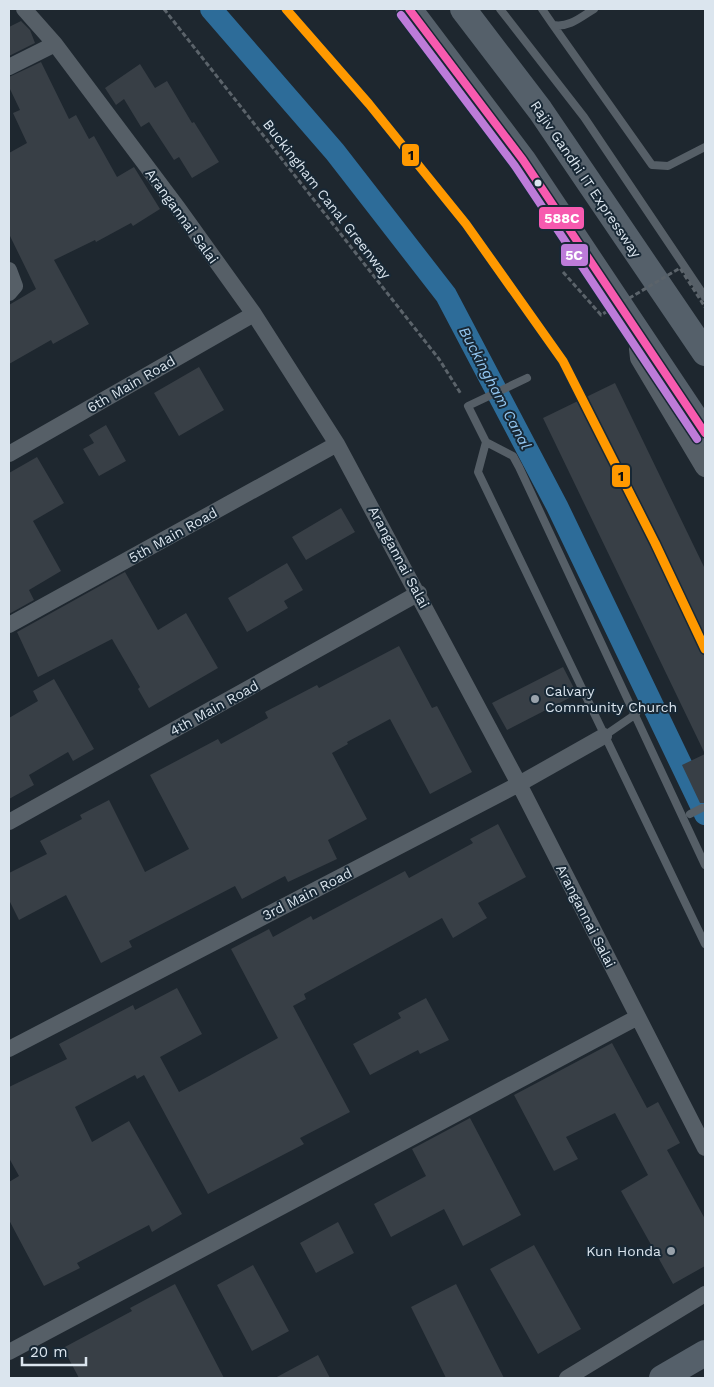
<svg xmlns="http://www.w3.org/2000/svg" width="714" height="1387" viewBox="0 0 714 1387" font-family="'Work Sans',sans-serif">
  <style>
    .lines { fill: none; stroke-linecap: round; stroke-linejoin: round }
    .canal { stroke: #2d6c99; stroke-width: 22 }
    .building { fill: #383f46 }
    .path { stroke: #5b636a; stroke-width: 3; stroke-dasharray: 5 2.5; stroke-linecap: butt }
    .service { stroke: #565f67; stroke-width: 8 }
    .minor { stroke: #565f67; stroke-width: 16 }
    .tertiary { stroke: #565f67; stroke-width: 20 }
    .primary { stroke: #55606a; stroke-width: 26 }
    .path-bridge { stroke: #5b636a; stroke-width: 3; stroke-dasharray: 5 2.5; stroke-linecap: butt }
    .bus-1-casing { stroke: #182835; stroke-width: 11 }
    .bus-2-casing { stroke: #182835; stroke-width: 11 }
    .bus-1 { stroke: #f75aaf; stroke-width: 8 }
    .bus-2 { stroke: #bd7bd9; stroke-width: 8 }
    .rail-1-casing { stroke: #182835; stroke-width: 12 }
    .rail-1 { stroke: #f90; stroke-width: 9 }
    .bus-dot { fill: #dbe5ee; stroke: #182835; stroke-width: 2 }
    .poi-dot { fill: #99a2ab; stroke: #182835; stroke-width: 2 }
    .labels { text-anchor: middle; dominant-baseline: central; stroke-width: 4; stroke-linejoin: round; paint-order: stroke }
    .street-label { font-size: 14px; fill: #dbe5ee; stroke: #182835 }
    .poi-label { font-size: 14px; fill: #dbe5ee; stroke: #182835; text-anchor: start }
    .water-label { font-size: 15px; font-style: italic; fill: #93c6f0; stroke: #182835 }
    .line-badge { stroke: #182835; stroke-width: 2 }
    .badge-label { font-size: 14px; text-anchor: middle; font-weight: bold; fill: #fff }
    .pale-badge-label { font-size: 14px; text-anchor: middle; font-weight: bold; fill: #111 }
  </style>
  <rect width="100%" height="100%" fill="#1e272f"/>
  <g class="lines">
    <path class="canal" d="M211,9L335,152L446,295L557,506L705,814"/>
  </g>
  <path class="building" d="M21,21L30,30L35,43L9,56V27Z
    M41,62L69,119L76,115L89,139L94,136L117,177L134,167L160,209L133,226L131,223L96,242L95,240L54,260L89,324L53,344L51,340L9,364V305L36,289L9,234V153L27,143L13,113L20,110L9,87V77Z
    M140,64L155,88L167,81L192,123L194,122L219,162L192,178L179,157L174,160L149,122L141,127L124,99L116,105L105,88Z
    M199,367L224,410L179,436L154,393Z
    M615,383L705,569V754L543,418Z
    M106,425L126,461L99,476L83,449L94,443L89,435Z
    M37,457L64,503L33,521L61,571L29,590L34,600L9,614V473Z
    M341,508L355,532L306,560L292,537Z
    M287,563L303,590L284,601L288,608L247,632L228,598Z
    M125,572L158,630L186,613L218,668L149,708L138,689L140,687L112,639L38,677L17,632Z
    M399,646L432,708L437,706L472,772L430,794L390,719L347,742L348,744L332,753L367,819L328,840L337,859L288,882L285,876L242,899L235,886L129,941L132,947L101,963L66,895L19,920L9,900V873L47,854L40,841L82,819L80,815L109,800L145,872L189,849L150,775L218,739L221,744L268,718L265,712L317,685L319,688Z
    M563,667L577,694L507,730L492,703Z
    M54,679L94,749L73,761L68,752L29,775L34,785L9,799V718L38,701L33,691Z
    M705,754V803H700L682,765Z
    M498,824L526,877L478,903L487,918L453,938L442,918L304,994L306,999L293,1006L350,1112L300,1138L304,1144L208,1194L144,1075L137,1079L135,1075L75,1107L92,1142L129,1121L182,1214L152,1232L149,1225L77,1263L80,1268L44,1286L9,1220V1182L19,1176L9,1158V1087L67,1059L59,1044L133,1005L135,1010L177,988L202,1034L160,1057L179,1092L209,1076L278,1038L231,949L269,929L273,937L311,916L313,920L405,871L409,878L473,843L470,839Z
    M426,998L449,1040L420,1054L418,1050L370,1075L353,1044L401,1018L398,1013Z
    M612,1043L647,1108L658,1102L680,1143L667,1150L705,1219V1266L673,1284L621,1191L648,1175L615,1113L566,1137L578,1159L554,1171L514,1095Z
    M470,1118L521,1215L463,1246L444,1209L391,1237L374,1204L426,1176L412,1149Z
    M338,1222L354,1253L316,1273L300,1243Z
    M534,1245L581,1329L538,1354L490,1269Z
    M253,1265L289,1331L252,1351L217,1285Z
    M175,1284L224,1378H79L63,1348L132,1311L130,1308Z
    M456,1284L504,1378H446L411,1307Z
    M318,1355L330,1378H275Z"/>
  <g class="lines">
    <path class="path" d="M164,9L439,359L461,394"/>
    <path class="service" d="M500,9L584,117L705,297
      M542,9L553,25C569,28 581,17 594,9
      M553,25L652,165L668,166L705,147
      M527,378L468,406L486,442L513,456L519,467L705,865
      M486,442L478,472L705,944
      M604,736L636,714
      M690,814L702,808"/>
    <path class="minor" d="M24,9L55,44L178,208L254,314L337,444L519,784L705,1148
      M9,67L55,44
      M9,270L15,286L9,293
      M9,454L254,314
      M9,625L337,444
      M9,822L419,593
      M9,1049L519,784L604,736
      M9,1352L638,1017
      M567,1378L705,1294"/>
    <path class="tertiary" d="M639,349L640,358L705,467"/>
    <path class="primary" d="M409,9L523,160L705,433
      M463,9L540,110L705,353
      M662,1378L705,1353"/>
    <path class="path-bridge" d="M563,272L601,315L680,268L705,307"/>
    <defs>
      <path id="bus-1" d="M409,9L523,160L705,433"/>
      <path id="bus-2" d="M401,15L515,166L697,439"/>
    </defs>
    <use href="#bus-1" class="bus-1-casing"/>
    <use href="#bus-2" class="bus-2-casing"/>
    <use href="#bus-1" class="bus-1"/>
    <use href="#bus-2" class="bus-2"/>
    <defs>
      <path id="rail-1" d="M286,9L369,104L466,224L563,361L655,543L705,649"/>
    </defs>
    <use href="#rail-1" class="rail-1-casing"/>
    <use href="#rail-1" class="rail-1"/>
  </g>
  <circle class="bus-dot" cx="538" cy="183" r="4.5"/>
  <g class="poi-dot">
    <circle cx="535" cy="699" r="5"/>
    <circle cx="671" cy="1251" r="5"/>
  </g>
  <g class="labels">
    <g class="street-label">
      <text transform="translate(586 179) rotate(56)">Rajiv Gandhi IT Expressway</text>
      <text transform="translate(327 199) rotate(52)">Buckingham Canal Greenway</text>
      <text transform="translate(182 216) rotate(54)">Arangannai Salai</text>
      <text transform="translate(131 384) rotate(-30)">6th Main Road</text>
      <text transform="translate(173 535) rotate(-29)">5th Main Road</text>
      <text transform="translate(399 557) rotate(62)">Arangannai Salai</text>
      <text transform="translate(214 708) rotate(-29)">4th Main Road</text>
      <text transform="translate(307 894) rotate(-27)">3rd Main Road</text>
      <text transform="translate(586 916) rotate(63)">Arangannai Salai</text>
    </g>
    <g class="poi-label">
      <text x="545" y="691">Calvary<tspan x="545" dy="16">Community Church</tspan></text>
      <text x="661" y="1251" text-anchor="end">Kun Honda</text>
    </g>
    <g class="water-label">
      <text transform="translate(495 388) rotate(62)">Buckingham Canal</text>
    </g>
  </g>
  <g class="line-badge">
    <rect x="401" y="143" width="19" height="24" rx="5" fill="#f90"/>
    <rect x="538" y="206" width="47" height="24" rx="5" fill="#f75aaf"/>
    <rect x="560" y="243" width="29" height="24" rx="5" fill="#bd7bd9"/>
    <rect x="611" y="464" width="20" height="24" rx="5" fill="#f90"/>
  </g>
  <g class="badge-label">
    <text x="562" y="223">588C</text>
    <text x="574" y="260">5C</text>
  </g>
  <g class="pale-badge-label">
    <text x="411" y="160">1</text>
    <text x="621" y="481">1</text>
  </g>
  <rect width="714" height="1387" fill="none" stroke="#dbe5ee" stroke-width="20"/>
  <path d="M22 1357v8h64v-8" fill="none" stroke="#dbe5ee" stroke-width="2.5"/>
  <text x="30" y="1357" font-size="15" fill="#dbe5ee" stroke="#182835" stroke-width="4" paint-order="stroke">20 m</text>
</svg>
